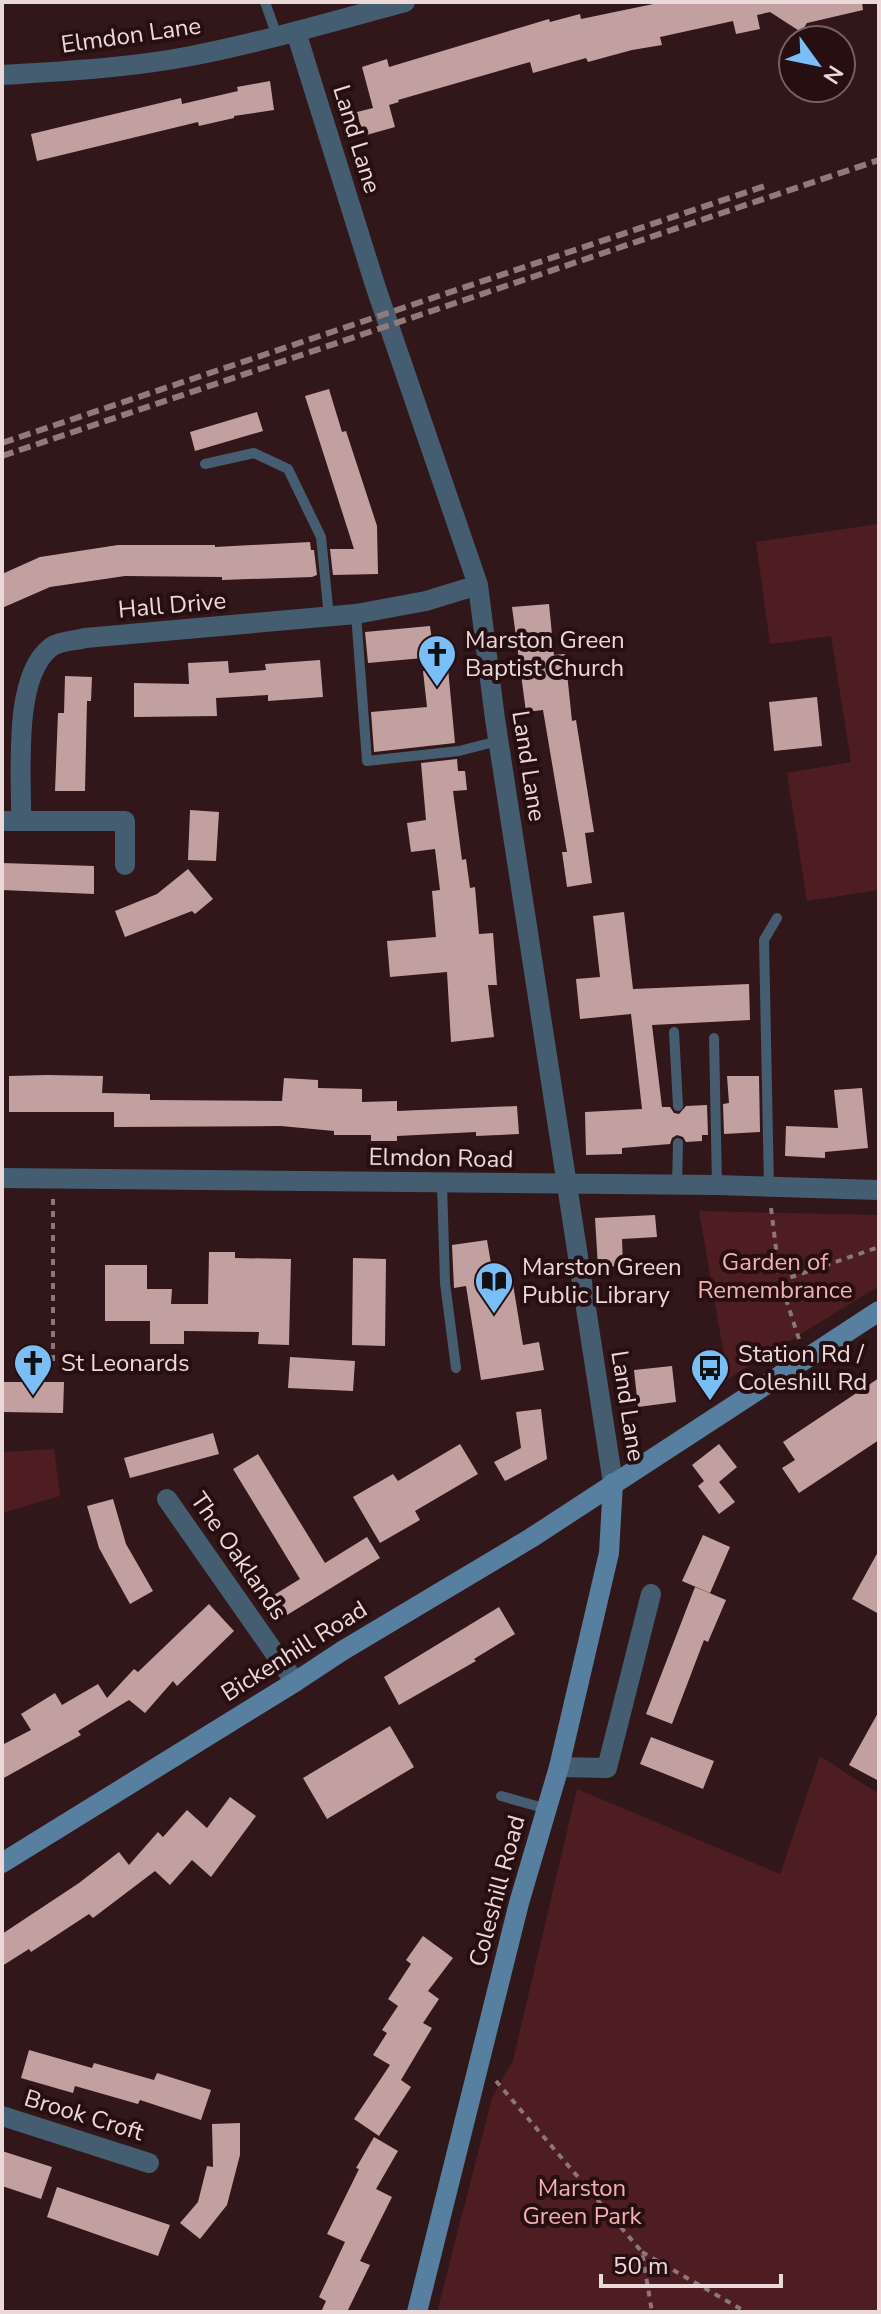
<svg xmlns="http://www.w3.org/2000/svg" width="881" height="2314" viewBox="0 0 881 2314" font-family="'Nunito Sans',sans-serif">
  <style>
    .green { fill: #4d1d21 }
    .building { fill: #c3a0a0 }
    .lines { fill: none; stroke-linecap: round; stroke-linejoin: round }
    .path { stroke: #8d7677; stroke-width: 4; stroke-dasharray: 6 6; stroke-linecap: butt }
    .lane { stroke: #445d71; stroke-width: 10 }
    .street { stroke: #445d71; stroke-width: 20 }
    .secondary { stroke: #5780a0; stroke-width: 20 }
    .rail { stroke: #907a7b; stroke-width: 6; stroke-dasharray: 12 6; stroke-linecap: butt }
    .labels { text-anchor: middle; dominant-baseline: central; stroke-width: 8; stroke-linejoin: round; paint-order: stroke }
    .street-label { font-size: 24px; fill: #ebd9d9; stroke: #270e10 }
    .poi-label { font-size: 24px; fill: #ebd9d9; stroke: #270e10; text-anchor: start }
    .park-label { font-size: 24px; fill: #f2b0b1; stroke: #270e10 }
  </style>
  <rect width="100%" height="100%" fill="#311719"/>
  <path class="green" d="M878,524L879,890L807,901L787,773L851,762L831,636L770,644L756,542Z
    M699,1211L879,1215V1286L728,1379Z
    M54,1449L60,1496L2,1513V1452Z
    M820,1756L879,1794V2312H437L492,2098L513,2060L577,1789L780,1874Z"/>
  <path class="building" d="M663,2H862L863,10L807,23L801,32L770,12L757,15L760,29L736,34L733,21L660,37L662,45L632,50L588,62L586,58L533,73L530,62L398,100L399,102L389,105L395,127L363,136L357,112L373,108L362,67L387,59L389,67L549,19L550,22L580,14L581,19Z
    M270,81L274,110L234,116V118L199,126L198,122L37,161L31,134L181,98L182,104L238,91L237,87Z
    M329,389L342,432L346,431L377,526L378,574L333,575L330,549H354L305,396Z
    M257,412L263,431L195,451L190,432Z
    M310,542L311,550H314L317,575L312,577L222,580V577L125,576L50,587L2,608V574L40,557L118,545H215V547Z
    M549,604L554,655L565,654L572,721L576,720L594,832L585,833L592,883L567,887L562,852H567L543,710L526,712L512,607Z
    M430,626L434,657L368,663L365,632Z
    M320,660L323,697L268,701V695L216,698L217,716L134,717V683L189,684L188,663L228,661L229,673L266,670L265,664Z
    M448,668L455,743L374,752L371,712L427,707L423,671Z
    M65,676L92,677L91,701H87L85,791H55L58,713H64Z
    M817,697L822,746L774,751L769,702Z
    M457,759L458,771H465L467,790L453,791L462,860L466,859L470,888L475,887L479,934L493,933L497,985H488L494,1037L451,1042L447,972L390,977L387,941L436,937L432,891L440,890L435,849L411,852L407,823L426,820L421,763Z
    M190,810L219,812L216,861L188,860Z
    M2,863L94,866V894L2,890Z
    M188,869L213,899L195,914L192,911L125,937L115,911L157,894Z
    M624,912L633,989L749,984L750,1020L652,1025L662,1107H670L674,1113L679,1114L686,1106L707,1105L708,1135H702V1141L686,1142L683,1137L677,1135L672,1138L670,1144L622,1148V1154L586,1155L585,1112L642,1109L631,1014L580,1019L576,979L600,977L593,916Z
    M47,1075L103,1076L102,1093L150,1094V1100L282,1101L284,1078L318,1080V1088L362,1089V1102L397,1101V1111L517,1106L519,1134L476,1136V1132L397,1136V1141H371V1135H334V1131L281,1126L114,1127V1112H9V1076Z
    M727,1076H759L760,1132L724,1134L723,1104L729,1103Z
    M862,1088L868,1148L825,1152V1158L785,1156L786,1126L838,1128L834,1090Z
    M655,1215L657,1237L622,1239L623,1266L598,1267L595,1218Z
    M487,1240L493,1275L511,1272L523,1345L539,1342L544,1370L481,1380L466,1286L454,1288L452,1245Z
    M209,1252H235V1258L291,1259L289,1345L258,1344L259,1332L184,1331V1344H150V1321H105V1265H147V1289H172L171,1304H208Z
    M353,1258L386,1259L385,1346L352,1345Z
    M290,1357L355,1361L353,1391L288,1388Z
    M672,1366L676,1402L638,1407L634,1370Z
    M879,1378V1440L799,1493L782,1468L795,1460L783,1442Z
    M2,1382H64L63,1413L2,1412Z
    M541,1409L547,1459L505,1481L494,1462L521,1448L516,1412Z
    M213,1433L219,1454L130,1478L124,1458Z
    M460,1444L478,1474L415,1511L420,1520L380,1543L353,1497L393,1474L398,1481Z
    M719,1444L737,1467L719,1482L735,1502L719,1514L698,1486L704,1481L692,1465Z
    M258,1454L325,1563L367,1537L380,1558L287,1615L274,1595L300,1579L233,1469Z
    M113,1499L126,1544L153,1591L130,1604L99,1548L87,1506Z
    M703,1535L730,1547L710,1593L682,1581Z
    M879,1550V1614L852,1599Z
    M695,1587L726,1600L708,1642L704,1640L672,1724L646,1714Z
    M209,1604L234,1631L177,1686L173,1681L145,1713L129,1700L78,1731L81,1735L2,1779V1745L31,1730L21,1714L55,1693L62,1705L98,1684L107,1698L134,1669L138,1672Z
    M499,1607L515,1634L474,1659L476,1661L399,1705L384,1677Z
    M879,1711V1781L849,1765Z
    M390,1726L414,1767L327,1819L303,1778Z
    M651,1737L714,1761L703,1789L640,1764Z
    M230,1797L256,1816L211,1877L192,1860L170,1885L155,1871L93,1918L89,1914L31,1952L29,1949L2,1966V1934L79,1883L119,1852L129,1865L158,1832L163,1837L187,1810L207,1828Z
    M423,1936L453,1958L428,1991L439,1999L423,2023L432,2028L401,2080L411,2087L379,2136L354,2119L390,2065L373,2055L387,2033L382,2030L398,2006L388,1999L411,1964L406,1960Z
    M29,2050L92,2068L94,2063L154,2080L157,2073L211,2090L201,2120L140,2100L138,2104L75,2086L73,2093L21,2078Z
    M240,2123V2155L227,2205L200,2239L180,2223L198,2202L207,2166L213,2167L212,2124Z
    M374,2137L398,2151L376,2189L392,2197L360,2261L370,2265L347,2312H321L326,2301L319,2297L345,2242L327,2234L359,2169L356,2168Z
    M2,2151L52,2167L41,2199L2,2186Z
    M57,2187L170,2225L158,2256L47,2217Z"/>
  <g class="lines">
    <path class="path" d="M53,1199V1361
      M771,1208L780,1281
      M799,1339L780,1281L879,1247
      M496,2081L642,2252L652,2312
      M642,2252L746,2312"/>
    <path class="lane" d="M265,2L277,36
      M205,464L254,453L288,469L321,537L329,617
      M356,614L367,761L459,751L498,741
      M674,1032L678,1106
      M714,1038L717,1185
      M442,1184L445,1283L456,1368
      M677,1185L678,1143
      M769,1188L764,940L777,918
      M501,1796L547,1809"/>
    <path class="street" d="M296,32L376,288L478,585L495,719L613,1483
      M2,75C65,71 129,68 191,56C263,42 334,21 405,2
      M2,821H125V865
      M21,821C22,776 12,678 50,648C58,641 74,641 85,638L356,614L426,601L478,585
      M2,1178L717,1185L879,1190
      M167,1499L295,1682
      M559,1767L607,1768L651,1594
      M2,2116L149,2163"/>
    <path class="secondary" d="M2,1863L295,1682L342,1651L531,1538L879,1311
      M417,2312L519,1903L559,1767L609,1553L613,1483"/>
    <path class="rail" d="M2,443L768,185
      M2,456L879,160"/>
  </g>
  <defs>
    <symbol id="church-pin" viewBox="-11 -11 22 30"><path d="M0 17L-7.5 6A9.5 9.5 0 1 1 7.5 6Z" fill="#78bff7" stroke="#270e10"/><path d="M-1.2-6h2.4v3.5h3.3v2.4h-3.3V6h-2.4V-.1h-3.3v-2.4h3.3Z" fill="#111"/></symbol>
    <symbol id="library-pin" viewBox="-11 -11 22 30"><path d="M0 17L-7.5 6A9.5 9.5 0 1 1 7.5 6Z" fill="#78bff7" stroke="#270e10"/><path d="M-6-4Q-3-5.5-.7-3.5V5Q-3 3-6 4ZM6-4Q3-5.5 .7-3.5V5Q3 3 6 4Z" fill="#111"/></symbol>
    <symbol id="bus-pin" viewBox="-11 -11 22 30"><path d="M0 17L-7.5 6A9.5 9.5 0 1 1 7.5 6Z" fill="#78bff7" stroke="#270e10"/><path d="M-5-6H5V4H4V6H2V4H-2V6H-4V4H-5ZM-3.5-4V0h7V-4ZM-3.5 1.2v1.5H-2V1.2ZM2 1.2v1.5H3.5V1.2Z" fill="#111"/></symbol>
  </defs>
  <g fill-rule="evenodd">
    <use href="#church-pin" x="415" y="632" width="44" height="60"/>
    <use href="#library-pin" x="472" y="1259" width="44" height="60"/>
    <use href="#church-pin" x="11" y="1341" width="44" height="60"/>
    <use href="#bus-pin" x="688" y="1346" width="44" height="60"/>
  </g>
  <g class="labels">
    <g class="street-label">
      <text transform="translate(131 35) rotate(-8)">Elmdon Lane</text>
      <text transform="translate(357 139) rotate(73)">Land Lane</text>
      <text transform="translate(172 605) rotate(-5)">Hall Drive</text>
      <text transform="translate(529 766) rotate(81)">Land Lane</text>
      <text transform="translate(441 1158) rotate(1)">Elmdon Road</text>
      <text transform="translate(628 1406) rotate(81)">Land Lane</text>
      <text transform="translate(239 1556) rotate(55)">The Oaklands</text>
      <text transform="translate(294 1651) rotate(-32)">Bickenhill Road</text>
      <text transform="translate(497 1891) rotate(-75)">Coleshill Road</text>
      <text transform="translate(84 2115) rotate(17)">Brook Croft</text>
    </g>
    <g class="poi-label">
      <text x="465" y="640">Marston Green<tspan x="465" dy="28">Baptist Church</tspan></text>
      <text x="522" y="1267">Marston Green<tspan x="522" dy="28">Public Library</tspan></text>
      <text x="738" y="1354">Station Rd /<tspan x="738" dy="28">Coleshill Rd</tspan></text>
      <text x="61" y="1363">St Leonards</text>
    </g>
    <g class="park-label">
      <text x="775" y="1262">Garden of<tspan x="775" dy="28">Remembrance</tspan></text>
      <text x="582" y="2188">Marston<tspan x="582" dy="28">Green Park</tspan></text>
    </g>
  </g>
  <rect width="881" height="2314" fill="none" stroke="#ebd9d9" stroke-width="8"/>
  <g transform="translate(817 64) rotate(123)"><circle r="38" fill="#270e10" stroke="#755f60" stroke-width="2"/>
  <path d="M0-6L14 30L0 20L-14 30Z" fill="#78bff7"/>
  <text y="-12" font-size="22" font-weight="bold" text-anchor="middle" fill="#ebd9d9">N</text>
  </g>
  <path d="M601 2274v12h180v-12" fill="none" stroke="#ebd9d9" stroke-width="4"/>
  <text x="613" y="2274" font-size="24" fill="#ebd9d9" stroke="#270e10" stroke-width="6" paint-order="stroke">50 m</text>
</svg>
